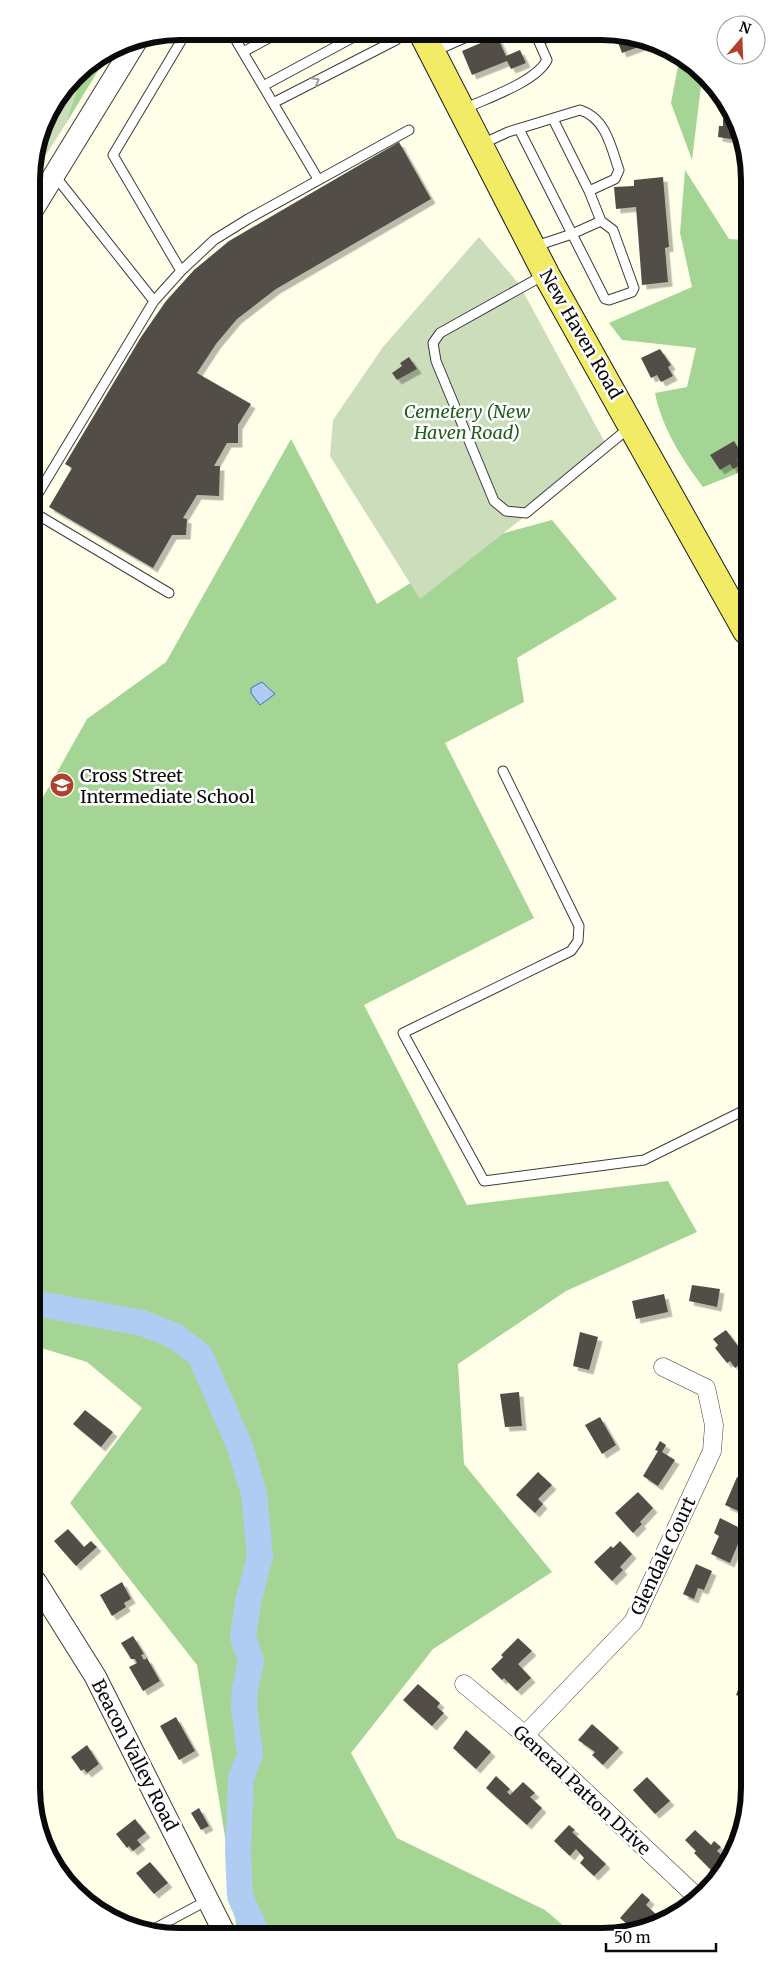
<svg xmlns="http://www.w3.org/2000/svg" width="781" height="1968" viewBox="0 0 781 1968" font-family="Merriweather,serif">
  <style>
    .forest { fill: #a5d595 }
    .cemetery { fill: #ccddbc }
    .water { fill: #b0ccf2; stroke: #3b72c5 }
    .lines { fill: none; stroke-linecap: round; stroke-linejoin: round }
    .river { stroke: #b0ccf2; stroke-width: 26 }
    .building { fill: #524e47; filter: url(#shadow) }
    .service-casing { stroke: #3d3d3d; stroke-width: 11 }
    .minor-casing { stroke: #3d3d3d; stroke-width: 19 }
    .tertiary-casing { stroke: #3d3d3d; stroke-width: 23 }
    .primary-casing { stroke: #1b1b1b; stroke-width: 28 }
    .service { stroke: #fff; stroke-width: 9 }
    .minor { stroke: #fff; stroke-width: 18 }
    .tertiary { stroke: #fff; stroke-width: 21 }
    .primary { stroke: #f1eb65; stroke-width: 26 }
    .oneway { stroke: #9d9d9d }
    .labels { text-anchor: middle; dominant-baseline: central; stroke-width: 5; stroke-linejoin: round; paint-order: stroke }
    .street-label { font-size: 18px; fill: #0a0a0a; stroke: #fff }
    .park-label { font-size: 18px; font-style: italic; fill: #205d1f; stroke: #fff }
    .poi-label { font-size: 18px; fill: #0a0a0a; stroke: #fff; text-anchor: start }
    .rim { fill: none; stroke: #0a0a0a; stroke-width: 6 }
  </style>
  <defs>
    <filter id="shadow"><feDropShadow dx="4.5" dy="4.5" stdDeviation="0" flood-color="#0004"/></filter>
  </defs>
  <rect width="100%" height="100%" fill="#fefee9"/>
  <path class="forest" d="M110,51L65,125L85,66Z
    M680,56L706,75L709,80L701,86L692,160L671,103Z
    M685,170L729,239L745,240L746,470L703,487C682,459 662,428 655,393L687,387L696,348L622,340L609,323L692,287L680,233Z
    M291,439L377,604L479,540L552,520L617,599L517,658L524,702L445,743L534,918L364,1005L467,1205L668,1181L697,1232L566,1291L458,1364L464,1464L552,1572L433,1649L351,1753L397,1838L545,1910L571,1932L245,1934L236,1924L228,1855L197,1665L70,1503L142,1408L87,1362L35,1346L33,815L87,719L166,662Z"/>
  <path class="cemetery" d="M85,66L65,125L32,177L47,114Z
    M479,237L519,284L609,450L420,599L330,456L333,420L383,347Z"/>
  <path class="water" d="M262,682L275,694L260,705L251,693V688Z"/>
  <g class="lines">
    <path class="river" d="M35,1303L142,1323L175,1336L200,1355L240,1447L254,1494L260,1556L248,1602L243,1637L251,1661L245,1689L244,1706L250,1755L241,1778L238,1850L240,1896L256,1933"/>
  </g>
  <path class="building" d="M624,34L641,38L644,45L622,53L616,37Z
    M497,36L506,56L520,50L526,63L511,69L507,61L472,75L462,51Z
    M723,119L732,120L740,134H737V140L718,137L719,126H723Z
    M399,142L431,199L276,289L237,319L216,344L197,373L251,404L238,425V443H227L214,466H220L219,496L197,495L183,518L187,519L186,535H172L153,568L49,507L72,468L65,464L141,337L166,301L194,270L229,241Z
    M663,177L669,247L665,248L668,282L642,285L636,207L616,209L614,187L634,186V180Z
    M660,349L671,365L668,367L673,376L661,382L657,375L651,378L641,358Z
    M409,357L417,369L397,380L392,373L402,366L400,363Z
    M734,441L743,456L737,460L740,465L733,469L730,464L720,470L710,455Z
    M746,511V527L739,514Z
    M692,1285L720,1289L717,1307L689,1301Z
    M664,1294L668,1312L636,1319L632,1301Z
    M726,1330L747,1358L735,1368L730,1361L727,1363L715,1348L718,1345L713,1339Z
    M580,1332L598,1337L589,1370L573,1366Z
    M519,1392L522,1426L505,1427L500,1394Z
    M85,1410L113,1432L101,1447L73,1424Z
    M600,1417L616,1445L602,1454L585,1425Z
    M746,1430L748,1431V1460L743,1459Z
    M660,1441L666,1445L662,1452L675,1460L658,1486L643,1476L658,1451L655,1450Z
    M538,1472L552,1485L538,1499L543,1504L535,1513L516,1495Z
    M737,1477L749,1482V1501L743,1513L725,1505Z
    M638,1492L653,1508L640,1522L642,1524L633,1533L615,1513Z
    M720,1518L744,1530L730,1563L711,1554L719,1536L714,1533Z
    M68,1529L84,1547L91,1541L97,1547L76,1566L54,1541Z
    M620,1541L632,1554L620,1567L623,1570L612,1581L594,1562L611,1546L613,1548Z
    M696,1564L712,1571L704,1590L698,1588L694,1599L683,1594Z
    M122,1582L131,1599L124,1603L126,1607L112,1616L100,1595Z
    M133,1636L144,1654L141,1655L144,1660L147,1658L160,1681L143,1691L129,1667L137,1663L135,1659H131L121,1643Z
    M518,1638L532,1651L518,1664L531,1678L517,1691L504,1678L502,1680L491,1669L503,1657L501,1655Z
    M749,1662V1700L736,1695Z
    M418,1684L440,1703L437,1707L444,1713L432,1726L403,1700Z
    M176,1717L195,1751L179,1760L160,1726Z
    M592,1724L619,1748L603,1765L592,1755L595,1752L578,1740Z
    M466,1730L491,1752L476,1769L453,1748Z
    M87,1745L99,1764L87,1773L84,1769L81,1771L71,1757Z
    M496,1776L510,1789L507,1792L510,1795L523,1782L535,1793L530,1797L542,1808L527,1825L486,1788Z
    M647,1777L670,1801L655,1814L633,1790Z
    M199,1808L209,1826L201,1830L191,1813Z
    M135,1819L146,1833L137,1840L141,1845L133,1851L129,1846L127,1848L116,1834Z
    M569,1825L575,1830L572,1832L606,1864L594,1876L580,1863L584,1858L576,1849L570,1856L554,1841Z
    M695,1830L711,1845L714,1841L721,1847L717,1851L725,1858L712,1871L694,1853L696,1851L685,1840Z
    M150,1862L168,1883L154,1894L136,1873Z
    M642,1893L650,1900L646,1905L660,1918L652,1927L636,1932L620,1918Z"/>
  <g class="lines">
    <defs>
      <path id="service" d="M231,32L318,179
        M539,41L553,34
        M435,51L476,33
        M243,52L280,32
        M263,86L363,32
        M273,103L396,40L403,33
        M464,109C487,98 536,82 547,60L535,33
        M553,119L589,191
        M519,129L605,299L609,300L632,292L634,288L613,230L601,221
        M482,144L508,132L580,110C606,118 611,147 619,170L615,179L589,191L601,221L572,234L533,247
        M55,176L154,301
        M181,271L113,155L187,31
        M544,275L440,333L433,343L436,361L494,501L506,511L526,513L630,427
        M33,502L154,301L181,271L214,240L248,219L409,130
        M33,512L169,593
        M503,771L579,926L578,941L571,951L403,1033L484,1181L644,1160L747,1109
        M145,1931L152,1930L208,1900"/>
      <path id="minor" d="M464,1684L525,1735L698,1898
        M525,1735L633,1622L712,1451L714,1425L706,1388L663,1367"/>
      <path id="tertiary" d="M32,211L137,40
        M36,1582L95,1676L225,1934"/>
      <path id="primary" d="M422,33L546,274L746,631"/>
    </defs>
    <use href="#service" class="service-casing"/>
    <use href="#minor" class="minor-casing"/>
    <use href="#tertiary" class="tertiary-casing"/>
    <use href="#primary" class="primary-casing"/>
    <use href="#service" class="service"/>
    <use href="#minor" class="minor"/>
    <use href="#tertiary" class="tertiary"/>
    <use href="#primary" class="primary"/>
  </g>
  <defs><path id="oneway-chevron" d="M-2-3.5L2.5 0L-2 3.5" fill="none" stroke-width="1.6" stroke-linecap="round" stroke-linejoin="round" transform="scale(1.25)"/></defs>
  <use class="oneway" href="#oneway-chevron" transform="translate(316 81) rotate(-27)"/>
  <defs>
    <symbol id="school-disc" viewBox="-11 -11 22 22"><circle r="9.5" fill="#b1402b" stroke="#fff"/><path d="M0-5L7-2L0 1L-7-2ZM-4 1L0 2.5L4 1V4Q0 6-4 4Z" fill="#fff"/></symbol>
  </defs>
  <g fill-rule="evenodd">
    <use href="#school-disc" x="48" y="771" width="28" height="28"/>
  </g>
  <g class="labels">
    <g class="street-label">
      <text transform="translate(581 334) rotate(60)">New Haven Road</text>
      <text transform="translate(663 1556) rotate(-65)">Glendale Court</text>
      <text transform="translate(135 1755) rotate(63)">Beacon Valley Road</text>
      <text transform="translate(582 1790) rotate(43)">General Patton Drive</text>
    </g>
    <g class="park-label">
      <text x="467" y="411">Cemetery (New<tspan x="467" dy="21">Haven Road)</tspan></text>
    </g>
    <g class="poi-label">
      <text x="80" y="775">Cross Street<tspan x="80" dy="21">Intermediate School</tspan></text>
    </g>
  </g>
  <path d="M0 0H781V1968H0ZM180 40H601A140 140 0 0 1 741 180V1788A140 140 0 0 1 601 1928H180A140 140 0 0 1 40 1788V180A140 140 0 0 1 180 40Z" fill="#fff" fill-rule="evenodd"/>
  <path class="rim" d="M180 40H601A140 140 0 0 1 741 180V1788A140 140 0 0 1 601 1928H180A140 140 0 0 1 40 1788V180A140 140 0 0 1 180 40Z"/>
  <g transform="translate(741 40) rotate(19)"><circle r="24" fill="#ffffff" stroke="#9d9d9d"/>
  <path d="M0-4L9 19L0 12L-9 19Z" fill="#b1402b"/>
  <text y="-8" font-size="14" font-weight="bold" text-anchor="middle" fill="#0a0a0a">N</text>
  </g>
  <path d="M606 1943v8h110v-8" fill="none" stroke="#0a0a0a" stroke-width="2.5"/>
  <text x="614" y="1943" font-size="15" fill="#0a0a0a" stroke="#ffffff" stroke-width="4" paint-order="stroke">50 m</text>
</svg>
